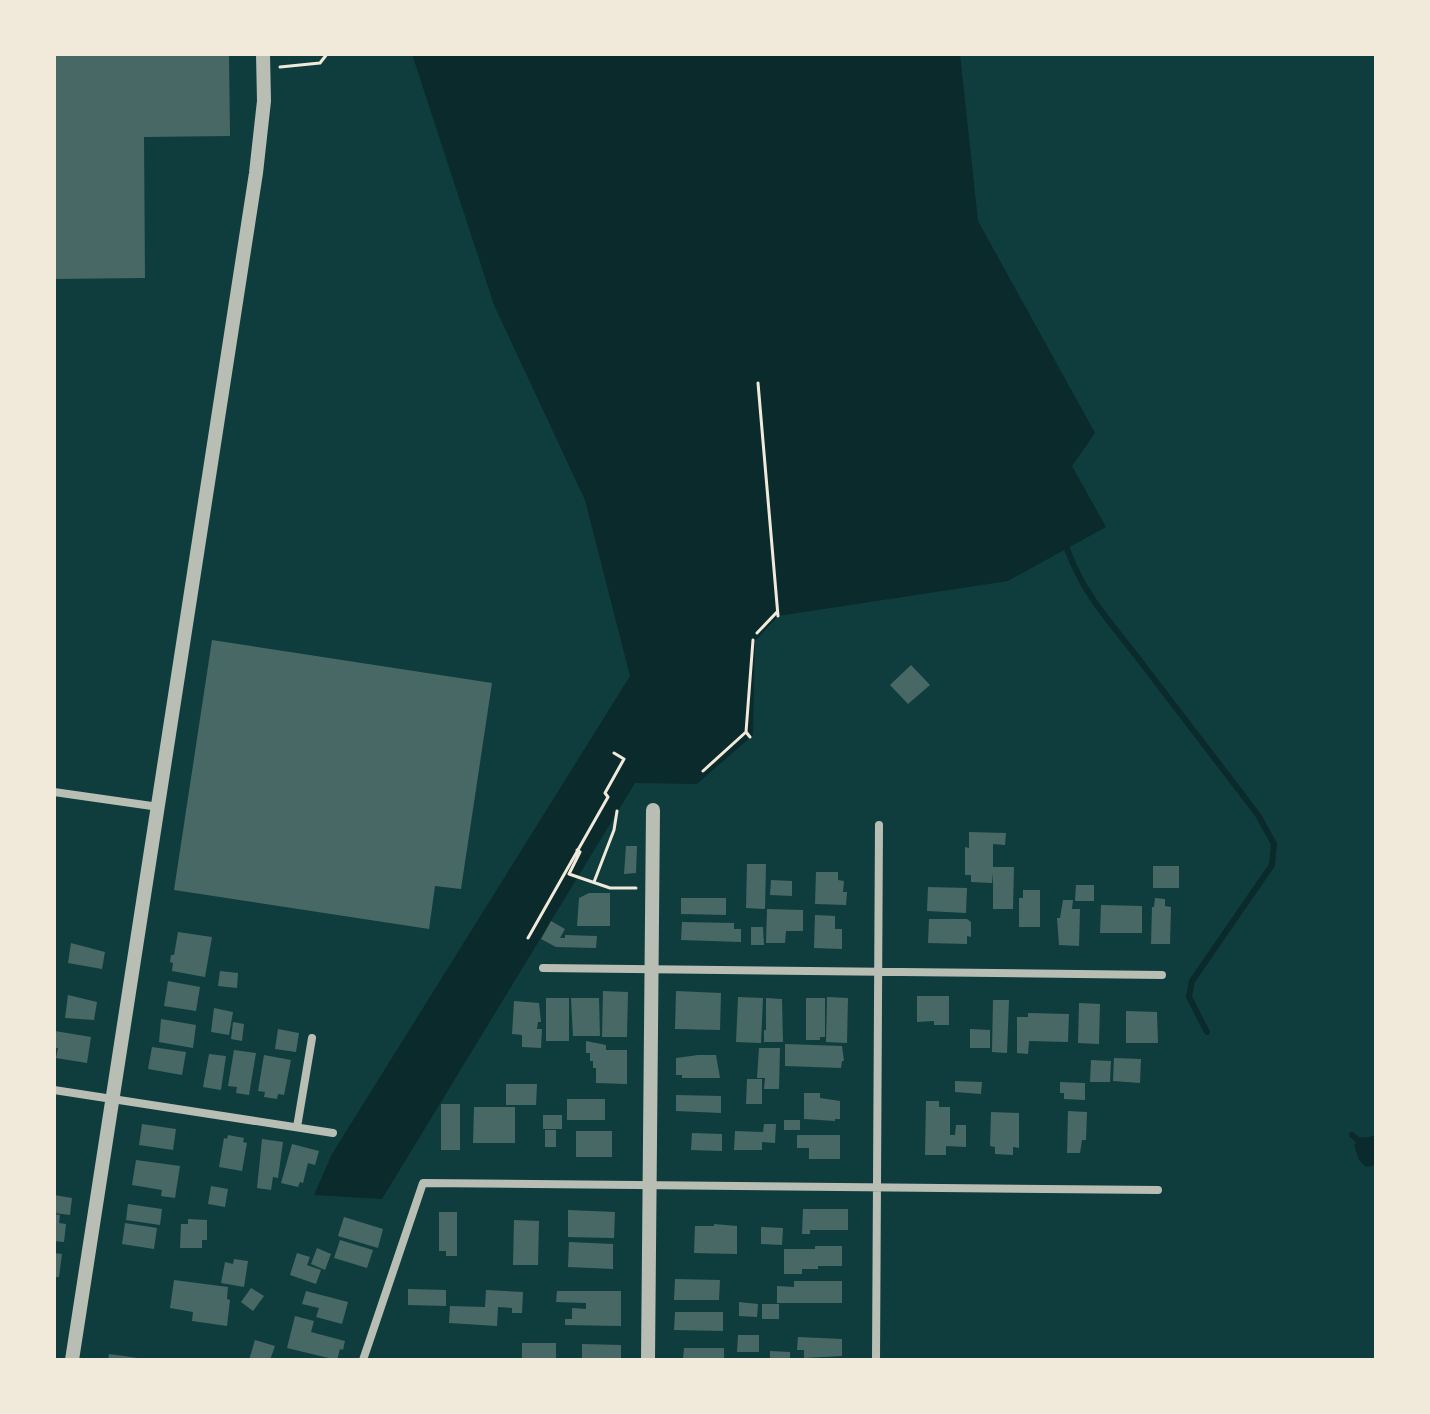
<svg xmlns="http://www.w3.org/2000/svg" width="1430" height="1414" viewBox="0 0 1430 1414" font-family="'Titillium Web',sans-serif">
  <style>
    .water { fill: #0a2a2b }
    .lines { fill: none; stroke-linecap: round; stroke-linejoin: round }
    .stream { stroke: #0a2a2b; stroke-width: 6 }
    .building { fill: #486865 }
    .path { stroke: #f1e9da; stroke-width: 3 }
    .minor { stroke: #b8beb3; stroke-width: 8 }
    .tertiary { stroke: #b8beb3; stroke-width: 14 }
  </style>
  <rect width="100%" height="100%" fill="#0f3d3e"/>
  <path class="water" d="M412,54H960L978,221L1095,433L1072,466L1106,527L1008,581L778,616L755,641L753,735L697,784L635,783L382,1199L314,1195L332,1154L630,676L585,500L494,305Z
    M1376,1135V1165L1366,1167L1359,1160L1354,1145L1358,1140Z"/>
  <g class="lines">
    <path class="stream" d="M1067,549C1086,599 1110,621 1141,662C1180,713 1219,764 1258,815L1274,844L1272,865L1192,981L1189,997L1207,1032
      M1352,1135L1358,1140L1376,1141"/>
  </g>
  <path class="building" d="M54,54H229L230,136L144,137L145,278L54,279Z
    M212,640L492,683L461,889L435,886L429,929L174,890Z
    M911,665L930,685L908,704L890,685Z
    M969,832L1006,833L1005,845L993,844V867H1014L1013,909H993V873L992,883L971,882V875H965V847L969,848Z
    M626,846H637L636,873L624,874Z
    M747,864H766L765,909L746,908Z
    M1153,866H1179V888H1153Z
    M816,872H838V880L844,881L843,892H847L846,905L815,904Z
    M771,880L792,881V896L770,895Z
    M1076,885H1094V901H1075Z
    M928,887L967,888L966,913L927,911Z
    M1023,890H1040V927H1019V898H1023Z
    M589,893H610V926H577L579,898Z
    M681,898H726V915L681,914Z
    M1155,898L1165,899V906L1171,907L1170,944H1151L1152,907H1154Z
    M1063,900H1073L1072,909H1080L1079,946L1059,945L1057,918H1060Z
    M1101,905L1142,906V933H1100Z
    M767,909L803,910V931H786L785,943H766Z
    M815,915L835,916V929H842V949L814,948Z
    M929,919H967L971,922V937L967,936V944L928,943Z
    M551,921L565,929L560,938H565V935L597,936L596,948L556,947L541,939Z
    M682,922L734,923V929H741V942L681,940Z
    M751,927H763L764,945H751Z
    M178,932L212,937L205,977L172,971L173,963L170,962L171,955H174Z
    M71,943L105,952L102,969L68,963Z
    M220,971L238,973L237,988L218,986Z
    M168,981L200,987L196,1011L164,1006Z
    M603,991L628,992L627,1037H602Z
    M676,991L721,993L720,1030L675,1029Z
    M68,995L97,1002L94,1020L65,1018Z
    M917,996H949V1025H934V1021L917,1022Z
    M738,997L763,998L761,1043L736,1042Z
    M827,997L848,998L847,1043L826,1042Z
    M546,998H569V1041H546Z
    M571,998H599L600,1036H573Z
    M766,998L782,999L783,1042H764V1030H766Z
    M806,998H825V1037H820V1040H806Z
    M993,1000H1009L1007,1053L992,1052Z
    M514,1001L539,1003L541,1022H538L537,1029H542L541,1048L522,1047V1035L512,1034Z
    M1079,1003L1100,1004L1099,1044L1078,1043Z
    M214,1008L233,1012L229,1035L211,1032Z
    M1126,1011L1157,1012L1158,1043H1126Z
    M1028,1013L1069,1014L1068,1042L1029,1041L1028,1054L1017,1053V1017H1028Z
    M161,1019L196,1025L193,1048L159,1042Z
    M233,1022L244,1024L242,1041L231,1039Z
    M278,1029L299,1033L296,1052L275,1049Z
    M970,1029L990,1030V1048H970Z
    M55,1031L91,1037L87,1063L56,1058L58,1048H54Z
    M586,1041L606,1045V1050H627V1084L596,1083V1068H593V1061H590V1053H586Z
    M785,1044L842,1046L844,1061H842L841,1068L785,1066Z
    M152,1047L186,1052L182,1075L148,1069Z
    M759,1048H780L779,1089H764L765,1078H757Z
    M234,1050L256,1053L249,1095L236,1093L237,1087L228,1086Z
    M209,1054L226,1056L221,1090L203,1087Z
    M264,1055L291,1060L284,1095L278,1094L277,1099L264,1097L265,1092L258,1091Z
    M698,1055H716L720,1078H682V1075H676V1058Z
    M1114,1058L1141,1059L1140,1083L1113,1081Z
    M1091,1060L1111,1061L1110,1082H1090Z
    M747,1079H762V1104H746Z
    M955,1081L982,1082L981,1094L955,1092Z
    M1060,1082L1085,1083V1100L1064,1099V1093H1060Z
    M506,1084H537L536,1105H506Z
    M804,1093H820V1098L840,1101V1119H835V1121L804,1119Z
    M676,1095L721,1096V1113L676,1111Z
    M567,1099H605V1120H567Z
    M926,1101H939V1107H950V1135H955L956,1125H966V1147L946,1146V1155H925Z
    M441,1104H460V1150H441Z
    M474,1107H515V1143H473Z
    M1068,1111L1087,1112L1086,1140H1082L1080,1153H1067Z
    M991,1112L1019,1113V1148L1013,1147V1155L995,1154V1147L990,1146Z
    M543,1115H562V1129H543Z
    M784,1120H800V1130H784Z
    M142,1124L176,1129L173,1150L139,1145Z
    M764,1124H776L775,1143L762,1142V1150H734L735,1131L763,1132Z
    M545,1130H556V1147H545Z
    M576,1131H612V1157H576Z
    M692,1133L722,1134V1151L691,1150Z
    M228,1135L244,1138L243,1142L247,1143L242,1171L219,1167L224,1138L227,1139Z
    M797,1135H840V1159H809V1148H797Z
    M262,1139L283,1142L278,1178L273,1177L271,1190L257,1188Z
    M292,1144L319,1151L315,1165L308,1163L303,1183L300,1182L298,1187L281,1183Z
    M136,1160L180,1166L175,1198L161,1196L162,1190L132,1185Z
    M211,1186L228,1189L225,1207L208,1204Z
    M54,1195L72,1198L70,1215L54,1213Z
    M128,1204L162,1209L160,1225L126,1220Z
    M803,1209H848V1230H810V1234H802Z
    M568,1210L615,1212L614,1238L568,1237Z
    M439,1212H457V1256H446V1251H439Z
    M54,1214L60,1215L59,1223L66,1224L64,1242L54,1241Z
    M344,1217L383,1229L378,1248L338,1236Z
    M188,1219L207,1220V1240H202V1248H180L181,1224H188Z
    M514,1220L539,1221L538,1265H513Z
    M125,1223L157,1228L154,1249L122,1244Z
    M714,1224L737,1226V1254L694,1253L695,1226H714Z
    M761,1227L783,1228L782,1245L761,1244Z
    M340,1240L373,1250L367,1268L334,1258Z
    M569,1242L613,1244V1269L568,1267Z
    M815,1246H842V1266H818V1269H802V1274H784V1249H815Z
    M317,1248L331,1254L325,1270L311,1264Z
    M54,1253L62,1254L59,1277H54Z
    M297,1253L310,1257L307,1265L321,1270L316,1284L290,1275Z
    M234,1259L248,1261L244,1287L221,1283L225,1262L233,1264Z
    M675,1279L720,1280L719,1300H674Z
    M174,1280L228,1287L227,1299L230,1300L227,1326L192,1321L193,1312L170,1308Z
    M794,1281H842V1303H777V1286L794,1287Z
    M251,1288L264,1296L253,1311L241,1302Z
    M408,1289L446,1290V1306L408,1305Z
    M486,1290L523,1292L522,1313H512V1308L498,1307L497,1326L449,1323L450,1306L485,1307Z
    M306,1291L348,1302L342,1324L316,1317L319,1308L302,1304Z
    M557,1291H621V1326L565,1325V1319H572V1308L586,1309V1303L556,1302Z
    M739,1302L758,1304L757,1317L739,1316Z
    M762,1304H779V1319H762Z
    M675,1312H723V1331L674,1330Z
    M295,1316L314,1321L311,1332L345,1341L343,1350L340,1349L337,1360L287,1348Z
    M738,1335H759V1352H737Z
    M798,1337L842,1339V1356L804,1358V1350H797Z
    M255,1340L275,1346L270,1360H249Z
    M522,1343H556V1360H522Z
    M582,1344L621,1345V1360H582Z
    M684,1348H724V1360H683Z
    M770,1351L790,1352V1360H770Z
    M109,1354L138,1358V1360H108Z"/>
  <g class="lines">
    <path class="path" d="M280,67L320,63L327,54
      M758,383L778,616
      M757,633L777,612
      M746,732L753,640
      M703,771L746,732L750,737
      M577,850L580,852L569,874L610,888H636
      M594,882L614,830L617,811
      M528,938L608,797L605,793L624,759L614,753"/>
    <path class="minor" d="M54,792L159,807
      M543,968L1162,975
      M54,1090L333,1133
      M297,1127L312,1038
      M363,1360L423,1183L1158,1190
      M876,1360L879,825"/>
    <path class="tertiary" d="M72,1360L256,173L264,101L263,54
      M648,1360L653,810"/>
  </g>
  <rect width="1430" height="1414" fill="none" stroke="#f1e9da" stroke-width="112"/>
</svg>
